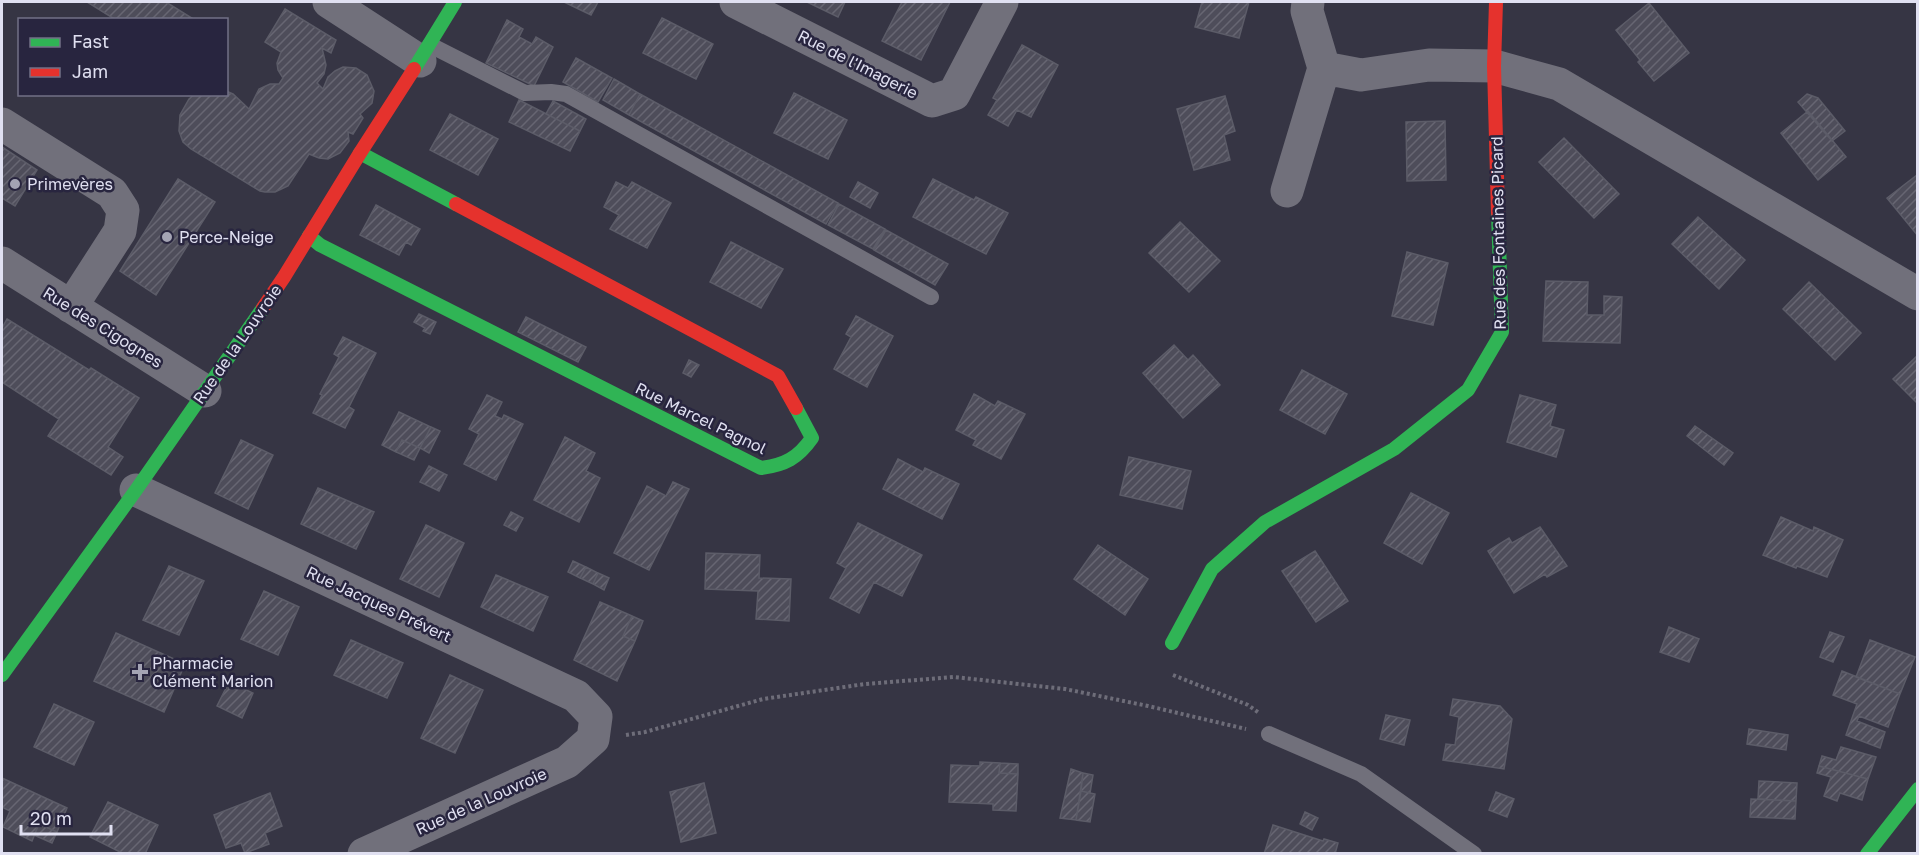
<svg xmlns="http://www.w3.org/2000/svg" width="1919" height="855" viewBox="0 0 1919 855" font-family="'Golos Text',sans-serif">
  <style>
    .building { fill: url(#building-hatch); stroke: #5c5c68; stroke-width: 1.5 }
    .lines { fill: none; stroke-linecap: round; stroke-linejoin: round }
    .path { stroke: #6e6d79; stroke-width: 4; stroke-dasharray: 3 3; stroke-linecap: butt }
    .lane { stroke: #71707b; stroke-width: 16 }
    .street { stroke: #71707b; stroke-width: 33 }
    .fast { stroke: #30b455; stroke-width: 14 }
    .jam { stroke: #e5322d; stroke-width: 14 }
    .poi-dot { fill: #a4a4b4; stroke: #28253f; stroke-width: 2 }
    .labels { text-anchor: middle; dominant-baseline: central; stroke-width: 5; stroke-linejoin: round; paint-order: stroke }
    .street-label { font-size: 16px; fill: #e0e0f1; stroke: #28253f }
    .poi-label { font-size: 16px; fill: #e0e0f1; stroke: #28253f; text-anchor: start }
  </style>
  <defs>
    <pattern id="building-hatch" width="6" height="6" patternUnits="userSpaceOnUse" patternTransform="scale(1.5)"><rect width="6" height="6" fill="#4e4d5a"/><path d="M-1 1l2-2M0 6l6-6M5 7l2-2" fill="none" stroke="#676672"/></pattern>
  </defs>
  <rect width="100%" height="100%" fill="#363544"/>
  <path class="building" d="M87,2H166L195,20H116Z
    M564,2H598L591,15Z
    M807,2H845L838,17Z
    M902,2H950L921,60L882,41Z
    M1202,2H1249L1239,38L1195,27Z
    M1649,3L1689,53L1654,81L1638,62L1640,60L1616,30Z
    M285,9L336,40L331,53L322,48L326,65L324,74L317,83L323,89L328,77L335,71L343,67L356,68L367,75L374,91L372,103L360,114L363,118L353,134L348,132L349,141L340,153L328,159L319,158L309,154L288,186L275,192H265L260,191L191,149L183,142L179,131L180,115L189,99L195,94H226V91L233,94L249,109L259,89L270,84H279L283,78L278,70L277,63L281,52L265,42Z
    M662,18L713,44L696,79L643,53Z
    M507,20L523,29L519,37L532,44L536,37L553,47L534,86L486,63Z
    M1022,45L1058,65L1031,117L1017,110L1008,126L988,115L997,100L993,98Z
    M576,58L612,78L598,102L563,82Z
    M614,79L640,94L629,115L603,100Z
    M794,93L847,120L828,159L774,133Z
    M640,94L838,203L826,224L629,115Z
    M1807,94L1818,98L1845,131L1832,141L1798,102Z
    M1225,96L1235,131L1224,135L1230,160L1194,170L1177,109Z
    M519,100L580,131L570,151L509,122Z
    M553,101L586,119L580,131L546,114Z
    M1808,111L1846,157L1818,180L1781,133Z
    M450,114L498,139L478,175L430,150Z
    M1445,121L1446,180L1407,181L1406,122Z
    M1564,138L1619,194L1594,218L1539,162Z
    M2,147L37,170L15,206L2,198Z
    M1917,175H1918V236L1887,198Z
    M178,179L215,202L156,295L120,271Z
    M933,179L974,200L976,197L1008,213L986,254L913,217Z
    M616,182L628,188L632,182L671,203L647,248L610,229L619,215L604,207Z
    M858,182L878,193L870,208L850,197Z
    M839,204L885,229L873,249L828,225Z
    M376,205L420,229L411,245L406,242L399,255L360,235Z
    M1698,217L1745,260L1719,289L1672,244Z
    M1180,222L1220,261L1189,292L1149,253Z
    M886,230L948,264L935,285L874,250Z
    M731,242L783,269L761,308L710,282Z
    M1407,252L1448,263L1433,325L1392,316Z
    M1546,281L1588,282L1587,315H1604V296L1622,297L1620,343L1543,341Z
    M1809,282L1861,333L1835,360L1783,309Z
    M419,314L436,322L430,334L423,331L425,328L414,322Z
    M856,316L893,336L867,387L834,369L851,337L846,334Z
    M526,317L586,347L578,362L518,332Z
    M7,319L89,370L91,368L139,398L108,447L123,457L111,475L48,436L59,419L2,382V328Z
    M343,337L376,353L349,407L354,410L345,428L313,413L322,395L320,394L339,357L334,354Z
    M1174,345L1188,360L1193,355L1220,385L1183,418L1143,373Z
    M1918,355V404L1893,379Z
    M689,360L699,365L691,377L683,373Z
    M1302,370L1347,394L1325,434L1280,410Z
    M974,394L995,406L998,401L1025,414L1001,459L973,445L976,440L956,430Z
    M487,395L502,402L495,416L502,419L504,415L523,424L496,480L464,464L479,434L469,429Z
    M1520,395L1556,405L1550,426L1564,430L1556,457L1507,442Z
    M399,412L431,427L420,448L402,440L396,452L382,445Z
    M1695,426L1733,453L1724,465L1687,436Z
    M431,427L440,431L429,453L420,448Z
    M565,437L595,453L586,471L600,478L579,522L534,500Z
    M241,440L273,455L248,509L215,493Z
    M402,440L420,448L414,460L396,452Z
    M1129,457L1191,471L1182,509L1120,495Z
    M898,459L923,472L925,468L959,484L942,519L883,489Z
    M429,466L447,475L439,491L420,482Z
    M673,482L689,489L649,570L614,553L647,486L666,496Z
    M318,488L374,512L356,549L301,524Z
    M1411,493L1449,513L1422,564L1384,543Z
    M511,512L523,518L516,531L504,525Z
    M1781,517L1813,531L1814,527L1843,540L1827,577L1797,566L1796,568L1763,555Z
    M858,523L922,555L902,596L874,582L859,613L830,598L846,568L837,563Z
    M426,525L464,543L439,597L400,579Z
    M1540,527L1567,566L1547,577L1545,574L1514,593L1488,551L1509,538L1512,543Z
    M1098,545L1148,579L1125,615L1074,579Z
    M1315,551L1348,601L1316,622L1282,571Z
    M706,553L760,555L759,578L791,579L789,621L756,619L758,591L705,589Z
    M573,561L586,567L580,578L568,572Z
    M169,566L204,581L179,635L143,620Z
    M586,567L598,573L593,584L580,578Z
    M598,573L609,578L604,590L593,584Z
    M496,575L548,597L533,631L481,607Z
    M264,591L299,607L278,655L241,639Z
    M600,602L632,616L623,636L635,641L617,681L574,660Z
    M632,616L643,621L635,641L623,636Z
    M1669,627L1699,639L1689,662L1660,652Z
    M1830,632L1844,637L1833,662L1820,657Z
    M116,633L185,664L164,712L94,681Z
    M351,640L403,663L387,698L334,675Z
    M1870,640L1915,657L1900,694L1856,677Z
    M1842,671L1900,694L1888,727L1859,716L1857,721L1885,732L1880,748L1846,735L1857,704L1833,695Z
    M450,675L483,690L455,753L421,738Z
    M229,682L253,693L242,718L217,706Z
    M1453,699L1500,706L1512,719L1504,769L1443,760L1446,744L1455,745L1459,717L1450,715Z
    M54,704L94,722L74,765L34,747Z
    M1386,715L1410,720L1404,745L1380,739Z
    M1749,729L1788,735L1786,750L1747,744Z
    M1841,747L1876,757L1868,779L1819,766L1822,756L1836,760Z
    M980,762L1000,763L999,773L1018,774L1016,811L993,810V804L949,802L951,765L980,766Z
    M1000,763L1018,764V774L999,773Z
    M1819,766L1868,779L1862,800L1840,793L1837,801L1824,796L1831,777L1817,773Z
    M1071,769L1083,773L1076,820L1060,818Z
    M1083,773L1093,775L1090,793L1081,791Z
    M2,778L67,808L57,832L39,824L32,841L3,827L10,811L2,807Z
    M1759,781L1797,783L1796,801L1758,799Z
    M704,783L716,833L681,842L670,792Z
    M1081,791L1095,794L1090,822L1076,820Z
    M1496,792L1514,799L1507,817L1489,810Z
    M270,793L282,826L265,833L269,844L245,853L241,843L226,848L214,815Z
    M1751,799L1796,801L1795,819L1750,817Z
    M108,802L158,825L145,854H124L90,837Z
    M1305,812L1318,818L1312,830L1300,824Z
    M39,824L57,832L52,843L34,835Z
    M1273,825L1323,841L1324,839L1338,843L1335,854H1264Z"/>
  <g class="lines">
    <path class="path" d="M1173,675L1248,705L1259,713
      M626,735L645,732L763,699L865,684L954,677L1065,689L1148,706L1246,729"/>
    <path class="lane" d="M430,45L525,93L551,92L566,94L931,297
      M1269,734L1361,774L1474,854"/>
    <path class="street" d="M329,2L420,61
      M736,2L932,101L954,94L1002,2
      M1308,2L1307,11L1324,68L1361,75L1429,65L1494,66L1559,84L1918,294
      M2,124L112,193L123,210L120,231L71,307
      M1287,191L1324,68
      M2,263L205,391
      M136,490L576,696L596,717L593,739L567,762L364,854"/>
    <path class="fast" d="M414,69L455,2
      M360,153L456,204
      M309,236L320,245L761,468C785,465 798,458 812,438L796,408
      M1172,643L1212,569L1265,522L1394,449L1468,390L1502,332L1498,213
      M2,675L136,490L263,308
      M1867,854L1918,789"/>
    <path class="jam" d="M1496,2L1494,66L1498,213
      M456,204L778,376L796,408
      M263,308L284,277L360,153L414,69"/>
  </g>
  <g class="poi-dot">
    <circle cx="15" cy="184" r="6"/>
    <circle cx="167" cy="237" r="6"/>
    <path d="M137 663h6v6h6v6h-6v6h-6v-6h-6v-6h6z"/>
  </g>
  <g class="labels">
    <g class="street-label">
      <text transform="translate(858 64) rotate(27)">Rue de l'Imagerie</text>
      <text transform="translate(1498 233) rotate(-91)">Rue des Fontaines Picard</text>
      <text transform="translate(103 327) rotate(32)">Rue des Cigognes</text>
      <text transform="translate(237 344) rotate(-55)">Rue de la Louvroie</text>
      <text transform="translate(701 418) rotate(26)">Rue Marcel Pagnol</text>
      <text transform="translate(379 604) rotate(25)">Rue Jacques Prévert</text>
      <text transform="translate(481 801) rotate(-24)">Rue de la Louvroie</text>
    </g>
    <g class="poi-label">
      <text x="27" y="184">Primevères</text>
      <text x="179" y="237">Perce-Neige</text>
      <text x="152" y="663">Pharmacie<tspan x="152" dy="18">Clément Marion</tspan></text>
    </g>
  </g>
  <rect width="1919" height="855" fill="none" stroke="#e0e0f1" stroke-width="6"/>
  <rect x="18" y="18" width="210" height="78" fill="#28253f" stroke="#727086" stroke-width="1.5"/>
  <rect x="30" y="38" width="30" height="9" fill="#30b455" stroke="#727086" stroke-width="1.5"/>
  <text x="72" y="48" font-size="18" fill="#e0e0f1">Fast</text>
  <rect x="30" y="68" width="30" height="9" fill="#e5322d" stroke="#727086" stroke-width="1.5"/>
  <text x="72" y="78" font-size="18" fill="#e0e0f1">Jam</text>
  <path d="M21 825v9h90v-9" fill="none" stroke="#e0e0f1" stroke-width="3"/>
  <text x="30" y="825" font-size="18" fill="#e0e0f1" stroke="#28253f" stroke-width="4.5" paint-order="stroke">20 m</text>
</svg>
